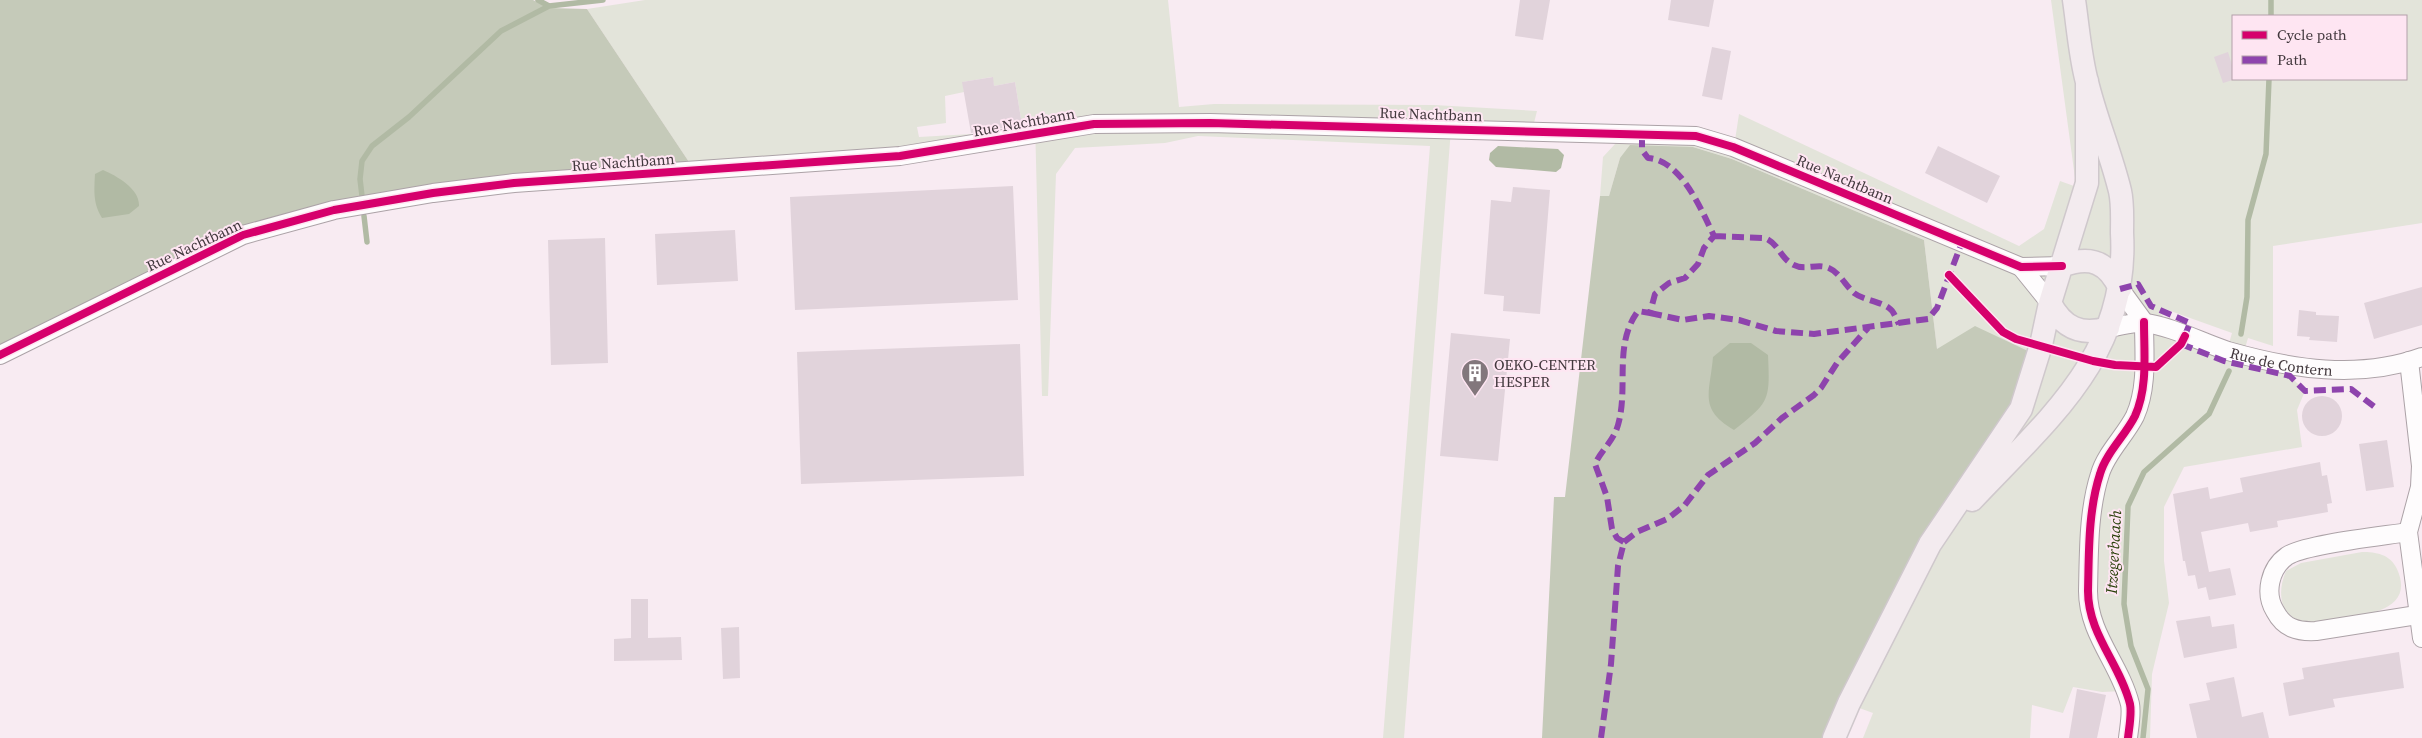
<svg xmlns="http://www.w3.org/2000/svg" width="2422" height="738" viewBox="0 0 2422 738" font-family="'Source Serif 4',serif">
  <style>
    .green { fill: #e3e4da; fill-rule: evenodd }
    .forest { fill: #c5cab9 }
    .water { fill: #b1baa4 }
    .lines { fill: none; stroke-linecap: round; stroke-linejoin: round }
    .stream { stroke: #b1baa4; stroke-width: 5.5 }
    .building { fill: #e1d3db }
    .minor-casing { stroke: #aca2a7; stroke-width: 20 }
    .major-casing { stroke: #cfc8cc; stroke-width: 25 }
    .minor { stroke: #fefcfd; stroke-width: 18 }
    .major { stroke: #f3ebef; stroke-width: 22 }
    .quiet { stroke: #8e44ad; stroke-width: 6; stroke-dasharray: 12 6; stroke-linecap: butt }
    .cycleway-casing { stroke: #fee5f2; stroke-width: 11 }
    .cycleway { stroke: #d6006c; stroke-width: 8 }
    .labels { text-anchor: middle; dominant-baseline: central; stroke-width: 4; stroke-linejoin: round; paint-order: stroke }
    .street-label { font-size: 15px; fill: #42383d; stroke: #fee5f2 }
    .poi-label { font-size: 15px; fill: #42383d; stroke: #fee5f2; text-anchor: start }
    .water-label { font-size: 16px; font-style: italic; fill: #284009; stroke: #fee5f2 }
  </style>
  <rect width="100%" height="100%" fill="#f8ebf2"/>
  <path class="green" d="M645,0H1168L1179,107L1214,104L1434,105L1537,111L1532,131L1451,129L1404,738H1383L1430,146L1198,136L1165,143L1075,148L1056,174L1048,396H1042L1035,122L1022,125L1015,82L994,86L992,77L963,82L964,92L945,96L946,123L917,127L919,137L971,134L972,145L695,171L587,9Z
    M2051,0H2422V223L2273,246V346L2248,338L2240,365L2290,376L2305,391L2297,410L2302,447L2184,467L2164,507V561L2169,603L2152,674L2150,738H2128L2124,691L2102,692L2073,687L2063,713L2032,705L2030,738H1863L1873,713L1840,701L1937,349L1924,240L1732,159L1693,147L1620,158L1609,196H1600L1603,157L1615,144L1617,133L1734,147L1739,114L2019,246L2044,229L2060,181L2074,186L2075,178ZM2233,16H2406V79H2233ZM2165,309L2232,333L2224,361L2182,344L2185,336L2158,327Z
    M2362,552C2376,552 2390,554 2397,569C2415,609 2369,614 2344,618C2333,620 2320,624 2310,623C2280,620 2276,594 2286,571L2301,563Z"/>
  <path class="forest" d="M0,0H533L549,8L587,9L695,171L514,183L243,235L0,355Z
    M1630,145L1693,147L1732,159L1924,240L1937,349L1975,326L2030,352L2013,406L1825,738H1542L1554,497H1565L1600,196H1609L1620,158Z"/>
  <path class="water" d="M1498,146L1558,149L1564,155L1561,168L1556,172L1496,167L1489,160L1490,153Z
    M103,170C117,176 140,189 139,206L129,214L102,218C93,204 94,191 95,174Z
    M1730,343H1751L1768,355C1770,400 1770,402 1734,430C1698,409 1710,393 1713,357Z"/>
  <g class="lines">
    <path class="stream" d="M538,0L549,6
      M2271,16V0
      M362,196L360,179L362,161L372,146L409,117L501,31L549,6L603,0
      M364,216L367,242
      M2241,334L2247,297L2248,220L2266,154L2269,79
      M2143,738L2148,689L2131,646L2124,604L2128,506L2144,472L2209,414L2229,371"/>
  </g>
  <path class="building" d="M1520,0H1550L1543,40L1515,36Z
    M1671,0H1714L1709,27L1668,20Z
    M1712,47L1731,51L1722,100L1702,96Z
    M2228,52L2233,68V79H2236L2223,83L2214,57Z
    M993,77L994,86L1015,82L1022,125L971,133L962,82Z
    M1938,146L2000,176L1987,203L1925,173Z
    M1013,186L1018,300L795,310L790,197Z
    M1513,187L1550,190L1540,314L1503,311L1504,296L1484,294L1491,200L1511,202Z
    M735,230L738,281L657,285L655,234Z
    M605,238L608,363L551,365L548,240Z
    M2422,287V325L2374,339L2364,303Z
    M2299,310L2316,312V315L2339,316L2337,342L2309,340L2310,337L2297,336Z
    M1451,333L1510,339L1498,461L1440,456Z
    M1020,344L1024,476L801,484L797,352Z
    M2302 416a20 20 0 1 1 40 0a20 20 0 1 1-40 0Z
    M2387,440L2394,487L2366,491L2359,444Z
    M2320,462L2322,476L2327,475L2332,503L2327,504L2328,512L2277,521L2278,527L2250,532L2248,523L2201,532L2209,572L2230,568L2236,595L2209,600L2206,587L2198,589L2195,575L2188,576L2185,561H2183L2173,494L2208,487L2210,499L2243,492L2240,478Z
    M631,599H648V638L681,637L682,660L614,661V639L631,638Z
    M2210,616L2212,627L2234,624L2237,648L2184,658L2176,621Z
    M739,627L740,678L723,679L721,628Z
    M2399,652L2404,688L2333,699L2335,707L2289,716L2283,683L2304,679L2302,668Z
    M2234,677L2242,717L2263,712L2269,738H2197L2189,704L2210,700L2206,683Z
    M2077,689L2106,695L2097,738H2069Z"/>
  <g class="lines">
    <defs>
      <g id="minor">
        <path d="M2021,267L2050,303"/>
        <path d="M2120,289L2144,322"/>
        <path id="s1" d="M2108,328C2119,327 2134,321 2145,323C2171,326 2203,343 2228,351C2291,369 2359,380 2422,357"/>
        <path d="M0,355L243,235L334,210L433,193L514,183L900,156L1094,124L1210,123L1696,136L1733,147L2021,267L2062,266"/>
        <path d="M2409,361L2421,466L2420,487L2408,532L2422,638"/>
        <path d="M2408,532C2383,536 2305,544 2287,556C2270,568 2264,593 2275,611C2284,628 2297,632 2316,631L2417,615"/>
        <path d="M2128,738C2129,728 2132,714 2130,704C2120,664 2088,634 2088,591C2089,553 2088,511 2100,474C2106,453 2125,436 2135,416C2148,387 2144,353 2144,322"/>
      </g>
      <path id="major" d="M2062,266C2090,255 2108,262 2120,289
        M2050,303C2063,328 2081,336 2108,328
        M1972,500C2048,419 2129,355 2122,233C2122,219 2123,204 2120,191C2111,154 2096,119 2087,82C2080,56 2078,27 2074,0
        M1834,738L1849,703L1930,544L2021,409L2041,345L2050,303L2087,183V81"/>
    </defs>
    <use href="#minor" class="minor-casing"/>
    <use href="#major" class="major-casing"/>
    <use href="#minor" class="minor"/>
    <use href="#major" class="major"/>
    <path class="quiet" d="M1714,236L1765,238C1778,243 1780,257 1792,264C1804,271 1814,264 1826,267C1838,270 1845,285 1854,293C1863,300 1879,301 1889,308C1894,311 1896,319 1899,324
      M2120,289L2138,284L2151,306L2190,323L2183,340
      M1650,313L1683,320L1709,316L1739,320L1776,331L1814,334L1928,319L1937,308L1962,242
      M2181,344L2224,361L2290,376L2305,391L2351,389L2376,408
      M1624,542L1637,532L1667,519L1684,506L1708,475L1755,443L1782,418L1814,395L1821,388L1837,363L1868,328
      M1601,738L1611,664L1618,566L1624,542L1617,538L1612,529L1607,497L1595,464C1602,449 1613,442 1618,425C1629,387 1613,345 1638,311L1650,313L1655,294L1669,283L1685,278L1698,264L1704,248L1714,236C1701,209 1681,160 1648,158L1642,150V133"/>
    <defs>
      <path id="cycleway" d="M1949,275L2003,332L2016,339L2093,361L2115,365L2156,367L2181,344L2185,336
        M0,355L243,235L334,210L433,193L514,183L900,156L1094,124L1210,123L1696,136L1733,147L2021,267L2062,266
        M2128,738C2129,728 2132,714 2130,704C2120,664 2088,634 2088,591C2089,553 2088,511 2100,474C2106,453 2125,436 2135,416C2148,387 2144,353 2144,322"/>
    </defs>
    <use href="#cycleway" class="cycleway-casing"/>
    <use href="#cycleway" class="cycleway"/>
  </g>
  <defs>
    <symbol id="building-pin" viewBox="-11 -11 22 30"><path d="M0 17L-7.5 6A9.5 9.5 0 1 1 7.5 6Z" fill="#82777c" stroke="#fee5f2"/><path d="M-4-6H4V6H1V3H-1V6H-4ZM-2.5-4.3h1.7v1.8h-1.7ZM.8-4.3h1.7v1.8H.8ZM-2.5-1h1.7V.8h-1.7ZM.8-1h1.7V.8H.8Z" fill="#fff"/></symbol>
  </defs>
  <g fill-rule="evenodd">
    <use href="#building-pin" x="1459" y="357" width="32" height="43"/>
  </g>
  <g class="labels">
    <g class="street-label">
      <text transform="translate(1431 114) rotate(2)">Rue Nachtbann</text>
      <text transform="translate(1024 122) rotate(-10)">Rue Nachtbann</text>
      <text transform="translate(623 162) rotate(-4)">Rue Nachtbann</text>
      <text transform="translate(1845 179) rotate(23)">Rue Nachtbann</text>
      <text transform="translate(194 245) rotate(-25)">Rue Nachtbann</text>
      <text stroke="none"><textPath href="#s1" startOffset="180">Rue de Contern</textPath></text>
    </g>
    <g class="poi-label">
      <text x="1494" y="364">OEKO-CENTER<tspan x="1494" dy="17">HESPER</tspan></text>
    </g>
    <g class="water-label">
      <text transform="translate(2113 552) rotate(-87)">Itzegerbaach</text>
    </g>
  </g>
  <rect x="2232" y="15" width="175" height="65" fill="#fee5f2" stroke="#b3a0aa"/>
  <rect x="2242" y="31" width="25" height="8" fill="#d6006c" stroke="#b3a0aa"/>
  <text x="2277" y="40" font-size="15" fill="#42383d">Cycle path</text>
  <rect x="2242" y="56" width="25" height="8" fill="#8e44ad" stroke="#b3a0aa"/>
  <text x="2277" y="65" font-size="15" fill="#42383d">Path</text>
</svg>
